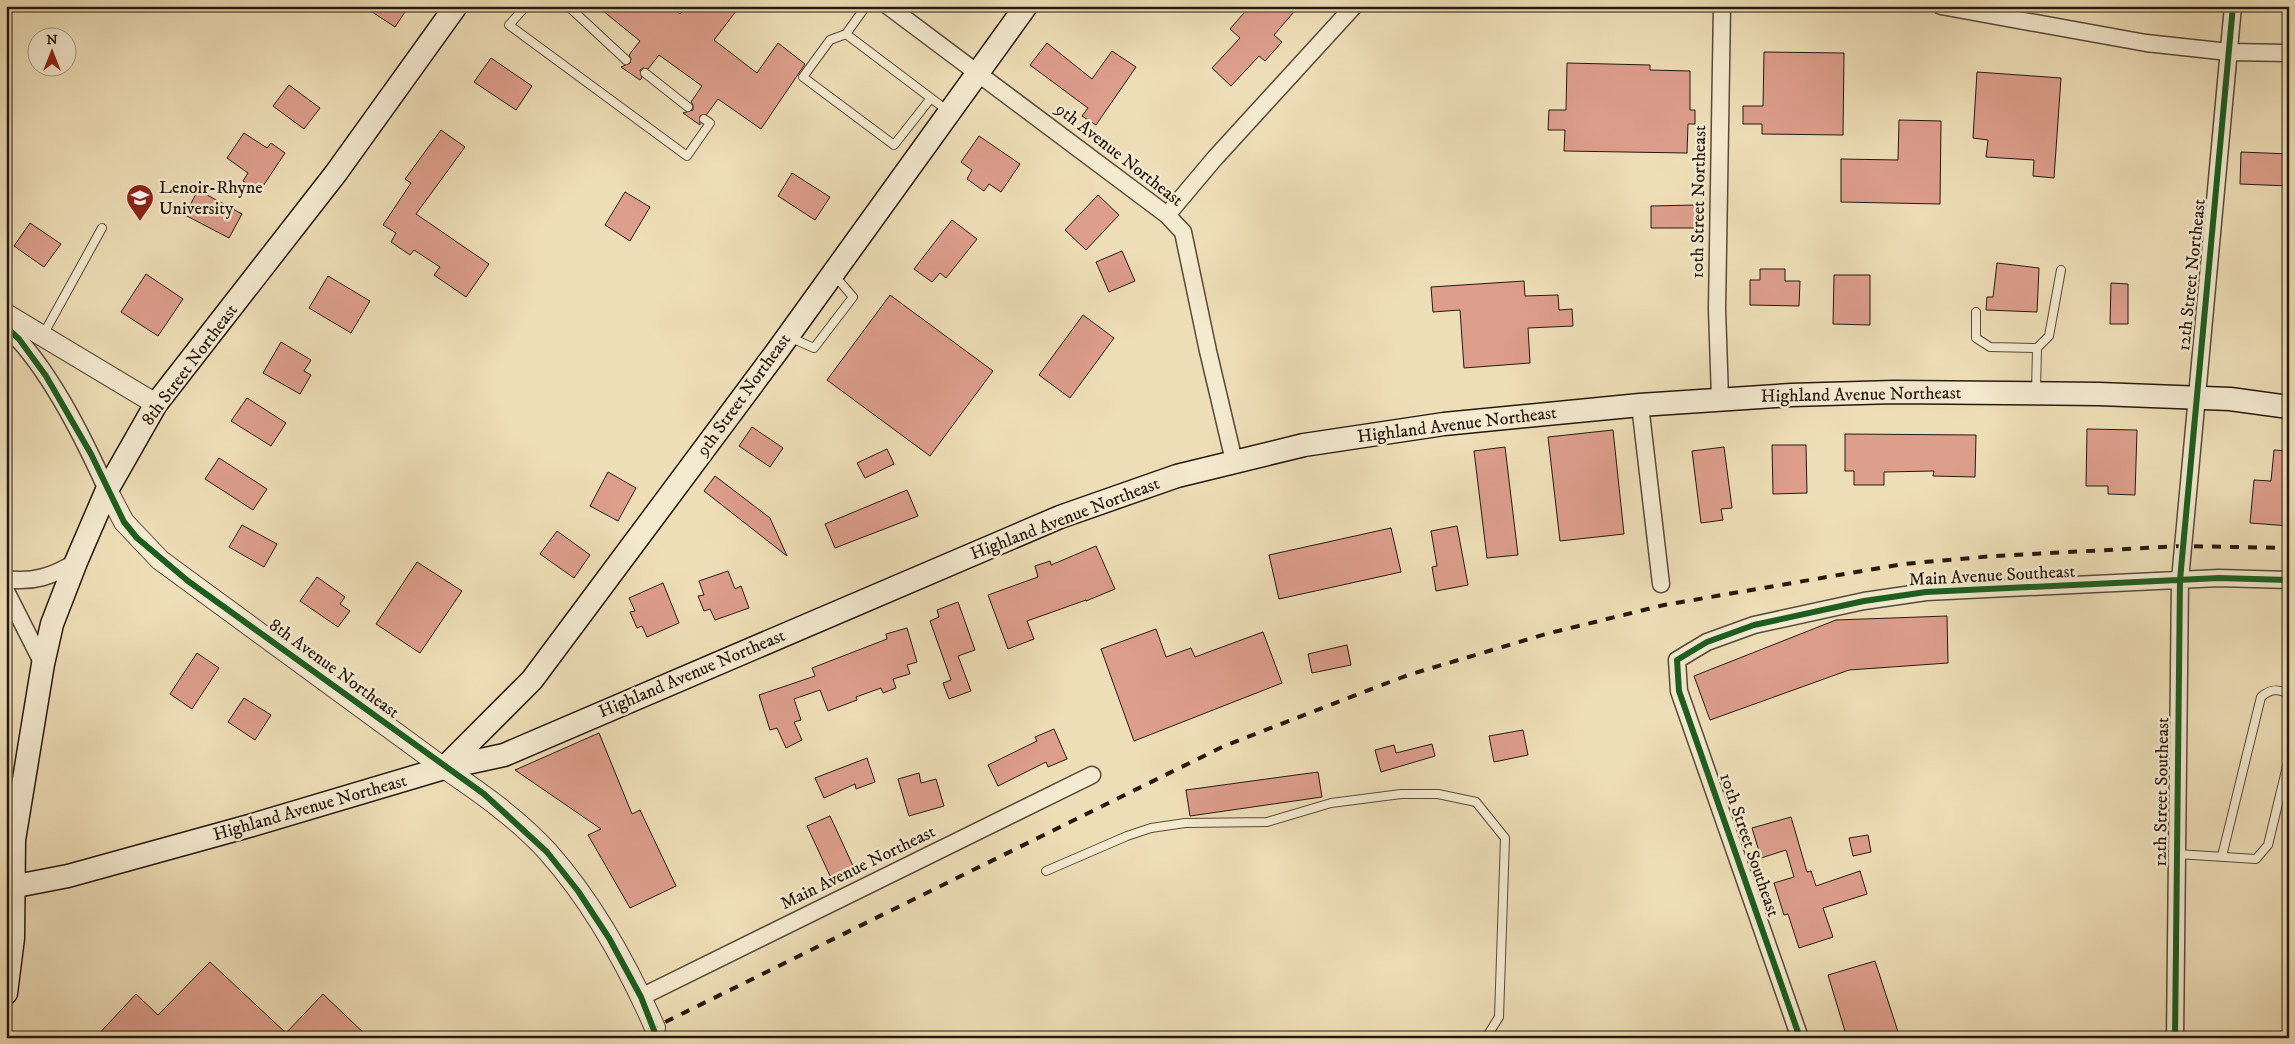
<svg xmlns="http://www.w3.org/2000/svg" width="2295" height="1044" viewBox="0 0 2295 1044" font-family="'IM FELL DW Pica',serif">
  <style>
    .building { fill: #dd9e8c; stroke: #27180f }
    .lines { fill: none; stroke-linecap: round; stroke-linejoin: round }
    .service-casing { stroke: #594a39; stroke-width: 10 }
    .minor-casing { stroke: #594a39; stroke-width: 19 }
    .tertiary-casing { stroke: #594a39; stroke-width: 22 }
    .secondary-casing { stroke: #27180f; stroke-width: 25 }
    .service { stroke: #f4ead0; stroke-width: 8 }
    .minor { stroke: #f4ead0; stroke-width: 16 }
    .tertiary { stroke: #f4ead0; stroke-width: 20 }
    .secondary { stroke: #f4ead0; stroke-width: 22 }
    .rail { stroke: #27180f; stroke-width: 4; stroke-dasharray: 9 9; stroke-linecap: butt }
    .cycleway-casing { stroke: #f4ead0; stroke-width: 9 }
    .cycleway { stroke: #1b5e20; stroke-width: 6 }
    .labels { text-anchor: middle; dominant-baseline: central; stroke-width: 5; stroke-linejoin: round; paint-order: stroke }
    .street-label { font-size: 18px; fill: #27180f; stroke: #f4ead0 }
    .poi-label { font-size: 18px; fill: #27180f; stroke: #f4ead0; text-anchor: start }
  </style>
  <rect width="100%" height="100%" fill="#eedeb7"/>
  <filter id="stains"><feTurbulence type="fractalNoise" baseFrequency=".004" numOctaves="4"/><feColorMatrix values="0 0 0 0 .2 0 0 0 0 .09 0 0 0 0 .02 0 0 0 .5 -.17"/></filter>
  <radialGradient id="worn" r=".72"><stop offset=".6" stop-color="#630" stop-opacity="0"/><stop offset="1" stop-color="#630" stop-opacity=".3"/></radialGradient>
  <path class="building" d="M363,6H409L395,27Z
    M597,6H670L680,14L687,6H740L714,40L757,73L778,43L805,64L761,129L718,99L707,114L700,116V125L683,113L693,110V105L691,102L702,86L659,55L648,69L643,68L640,70L642,78L640,80L621,67L630,63L631,59L629,55L640,41Z
    M1250,6H1299L1274,35L1282,42L1265,61L1259,56L1231,86L1212,68L1240,38L1230,29Z
    M1047,43L1092,79L1112,51L1136,67L1096,125L1082,116L1088,108L1030,65Z
    M1764,52L1844,53L1843,135L1762,134V124H1743V106H1763Z
    M491,58L532,86L516,110L474,82Z
    M1567,63L1650,65V70L1690,71V110H1695V124H1688L1687,153L1564,151L1565,130H1548L1549,110H1566Z
    M1977,72L2061,78L2054,178L2033,176L2034,160L1986,157L1988,140L1973,138Z
    M289,85L320,108L304,129L273,106Z
    M1899,120L1941,121L1940,204L1841,202V159L1898,160Z
    M441,130L465,147L416,214L489,264L466,297L434,275L440,267L414,250L410,255L391,242L396,233L383,225L411,183L405,179Z
    M244,133L267,148L271,143L285,153L259,192L243,181L248,173L227,158Z
    M979,136L1020,164L1001,192L989,184L984,191L967,179L972,170L961,162Z
    M2241,152L2289,154V186L2240,184Z
    M792,173L830,197L815,220L778,196Z
    M198,190L242,214L229,238L185,215Z
    M625,192L650,207L630,241L605,225Z
    M1098,195L1119,215L1086,250L1065,230Z
    M1696,205L1697,228H1651V206Z
    M952,220L977,239L946,278L940,273L932,282L914,269Z
    M30,223L61,244L44,267L14,246Z
    M1122,251L1135,281L1109,292L1096,262Z
    M1997,263L2039,268L2037,312L1986,310L1987,297H1993Z
    M1760,269H1785V281H1800L1799,306L1750,305V280H1760Z
    M146,274L183,299L158,336L121,312Z
    M1834,275H1870V325L1833,324Z
    M328,276L370,301L351,333L309,308Z
    M1524,281L1525,296L1558,295L1559,310L1572,309L1573,326L1528,328L1530,363L1464,368L1460,310L1433,312L1431,287Z
    M2111,283L2128,284V324H2110Z
    M890,295L993,371L930,456L827,380Z
    M1083,315L1114,338L1070,398L1039,375Z
    M281,342L311,360L304,371L311,375L300,394L263,373Z
    M247,398L286,423L271,446L231,421Z
    M752,427L783,448L770,467L739,446Z
    M2087,429L2137,430L2135,495L2108,494V486H2086Z
    M1613,430L1624,534L1560,541L1548,437Z
    M1845,434L1976,435L1975,477L1933,476L1934,471L1884,472V485H1854V471H1845Z
    M1772,445H1806L1807,493L1773,494Z
    M1505,447L1518,555L1487,558L1474,451Z
    M1724,447L1732,508L1721,509L1723,520L1701,523L1692,451Z
    M887,449L894,464L865,478L857,463Z
    M2274,450L2289,451V526L2250,523L2254,480L2271,481Z
    M219,458L267,489L253,510L205,479Z
    M608,472L636,488L618,521L590,506Z
    M715,476L770,518L787,556L704,491Z
    M907,490L918,516L835,548L825,524Z
    M242,525L277,544L264,567L229,547Z
    M1457,526L1468,585L1436,591L1432,567L1437,566L1431,531Z
    M1391,528L1401,572L1279,599L1269,555Z
    M557,531L590,555L574,578L540,554Z
    M1096,546L1115,589L1086,601V600L1027,621L1034,639L1008,649L988,595L1038,577L1035,566L1050,561L1051,565Z
    M417,562L462,591L420,653L376,624Z
    M728,571L735,589L741,586L749,608L715,620L710,609L704,611L698,596L704,595L699,581Z
    M317,577L345,597L340,604L350,611L338,627L300,601Z
    M663,583L679,623L647,637L642,626L637,628L630,612L635,611L629,598Z
    M958,602L975,650L958,656L971,691L949,699L943,683L951,680L930,621L939,617L937,610Z
    M1947,616L1948,663L1849,670L1710,720L1694,676L1836,620Z
    M907,628L917,662L907,665L910,674L893,679L896,688L883,693L881,688L856,697L857,700L828,711L820,690L794,699L801,720L794,722L802,740L786,748L777,728L770,730L759,695L815,676L812,668L887,639L886,634Z
    M1156,629L1166,657L1191,648L1195,657L1263,632L1282,683L1134,741L1101,649Z
    M1347,645L1351,665L1312,673L1308,654Z
    M197,653L219,668L192,709L170,694Z
    M244,698L271,715L255,740L228,722Z
    M1054,729L1067,759L1048,767L1046,762L998,786L988,765L1037,741L1035,737Z
    M1523,730L1528,755L1494,762L1489,736Z
    M599,733L632,814L640,810L676,886L630,908L588,835L601,829L515,770Z
    M1432,744L1435,756L1381,772L1375,750L1394,745L1396,753Z
    M867,758L875,782L856,789L855,784L824,798L815,778Z
    M1318,772L1322,797L1190,816L1186,790Z
    M919,773L921,783L936,779L944,806L909,816L898,779Z
    M830,816L854,868L831,878L807,826Z
    M1791,817L1807,872L1811,871L1816,886L1860,871L1867,894L1823,908L1833,937L1799,948L1788,914L1784,915L1774,883L1794,877L1786,850L1761,858L1752,828Z
    M1868,835L1871,852L1853,856L1849,838Z
    M1875,961L1900,1038H1847L1828,975Z
    M210,962L286,1033L323,994L369,1038H95L136,994L158,1015Z"/>
  <g class="lines">
    <defs>
      <path id="service" d="M526,6L509,25L687,156L710,123L704,119
        M568,6L626,60
        M866,6L846,34L948,111
        M846,34L830,40L803,77L894,145L931,98
        M645,73L688,107
        M1976,312V338L1990,347L2037,348L2036,391
        M43,335L102,228
        M789,337L814,348L853,297L835,276
        M2037,348L2049,336L2061,270
        M2177,854L2256,859L2268,845L2289,758
        M2222,856L2261,697C2270,689 2278,688 2289,694
        M1046,871L1127,836L1151,828L1185,823L1267,822L1331,803L1401,794H1438L1476,802L1505,838L1499,1017L1486,1038"/>
      <path id="minor" d="M888,6L1167,215L1183,232L1208,351L1234,461
        M1941,6L2146,43L2229,52L2289,53
        M1167,215L1215,158L1354,6
        M6,327C48,365 84,439 107,490
        M1720,398L1717,309L1722,6
        M1640,405L1661,584
        M6,579C33,583 53,576 76,562
        M6,591L43,664
        M641,997L1092,775
        M1800,1038L1679,691L1677,660L1707,642L1754,625L1864,601L1926,592L2219,578L2289,580
        M2175,1038L2180,580L2233,6"/>
      <path id="tertiary" d="M6,314L156,404
        M107,490L124,522L160,560L444,768C481,793 518,819 548,852C593,903 628,966 655,1028"/>
      <path id="secondary" d="M444,768L532,680L775,354L1026,6
        M6,888L68,876L249,826L444,768L504,755L1060,517L1177,476L1304,445L1444,424L1640,405L1791,395L1894,392L2099,394L2230,399L2289,407
        M6,993L13,938L14,840L43,664L52,624L76,562L107,490L156,404L336,173L456,6"/>
    </defs>
    <use href="#service" class="service-casing"/>
    <use href="#minor" class="minor-casing"/>
    <use href="#tertiary" class="tertiary-casing"/>
    <use href="#secondary" class="secondary-casing"/>
    <use href="#service" class="service"/>
    <use href="#minor" class="minor"/>
    <use href="#tertiary" class="tertiary"/>
    <use href="#secondary" class="secondary"/>
    <path class="rail" d="M633,1038L1224,746L1408,675L1546,634L1664,605L1903,564L1994,556L2183,546L2289,548"/>
    <defs>
      <path id="cycleway" d="M6,327L19,339L46,376L91,454L124,522L137,538L188,581L484,794L547,852L578,891L609,938L641,997L657,1038
        M1800,1038L1679,691L1677,660L1707,642L1754,625L1864,601L1926,592L2219,578L2289,580
        M2175,1038L2180,580L2233,6"/>
    </defs>
    <use href="#cycleway" class="cycleway-casing"/>
    <use href="#cycleway" class="cycleway"/>
  </g>
  <defs>
    <symbol id="university-pin" viewBox="-11 -11 22 30"><path d="M0 17L-7.5 6A9.5 9.5 0 1 1 7.5 6Z" fill="#8f2418" stroke="#f4ead0"/><path d="M0-5L7-2L0 1L-7-2ZM-4 1L0 2.5L4 1V4Q0 6-4 4Z" fill="#fff"/></symbol>
  </defs>
  <g fill-rule="evenodd">
    <use href="#university-pin" x="124" y="182" width="32" height="43"/>
  </g>
  <g class="labels">
    <g class="street-label">
      <text transform="translate(1119 155) rotate(38)">9th Avenue Northeast</text>
      <text transform="translate(1699 202) rotate(-89)">10th Street Northeast</text>
      <text transform="translate(2192 275) rotate(-84)">12th Street Northeast</text>
      <text transform="translate(190 365) rotate(-53)">8th Street Northeast</text>
      <text transform="translate(744 395) rotate(-54)">9th Street Northeast</text>
      <text transform="translate(1861 395) rotate(-1)">Highland Avenue Northeast</text>
      <text transform="translate(1457 425) rotate(-7)">Highland Avenue Northeast</text>
      <text transform="translate(1065 519) rotate(-21)">Highland Avenue Northeast</text>
      <text transform="translate(1992 576) rotate(-3)">Main Avenue Southeast</text>
      <text transform="translate(334 669) rotate(36)">8th Avenue Northeast</text>
      <text transform="translate(692 674) rotate(-23)">Highland Avenue Northeast</text>
      <text transform="translate(2162 792) rotate(-89)">12th Street Southeast</text>
      <text transform="translate(310 808) rotate(-16)">Highland Avenue Northeast</text>
      <text transform="translate(1749 845) rotate(71)">10th Street Southeast</text>
      <text transform="translate(858 868) rotate(-26)">Main Avenue Northeast</text>
    </g>
    <g class="poi-label">
      <text x="159" y="188">Lenoir-Rhyne<tspan x="159" dy="21">University</tspan></text>
    </g>
  </g>
  <rect width="2295" height="1044" fill="none" stroke="#eedeb7" stroke-width="25"/>
  <rect x="8" y="8" width="2280" height="1029" fill="none" stroke="#27180f" stroke-width="2.5"/>
  <rect x="12" y="12" width="2270" height="1019" fill="none" stroke="#27180f"/>
  <g transform="translate(52 52)"><circle r="24" fill="#f4ead0" stroke="#a29683"/>
  <path d="M0-4L9 19L0 12L-9 19Z" fill="#8f2418"/>
  <text y="-8" font-size="14" font-weight="bold" text-anchor="middle" fill="#27180f">N</text>
  </g>
  <rect width="100%" height="100%" filter="url(#stains)"/>
  <rect width="100%" height="100%" fill="url(#worn)"/>
</svg>
